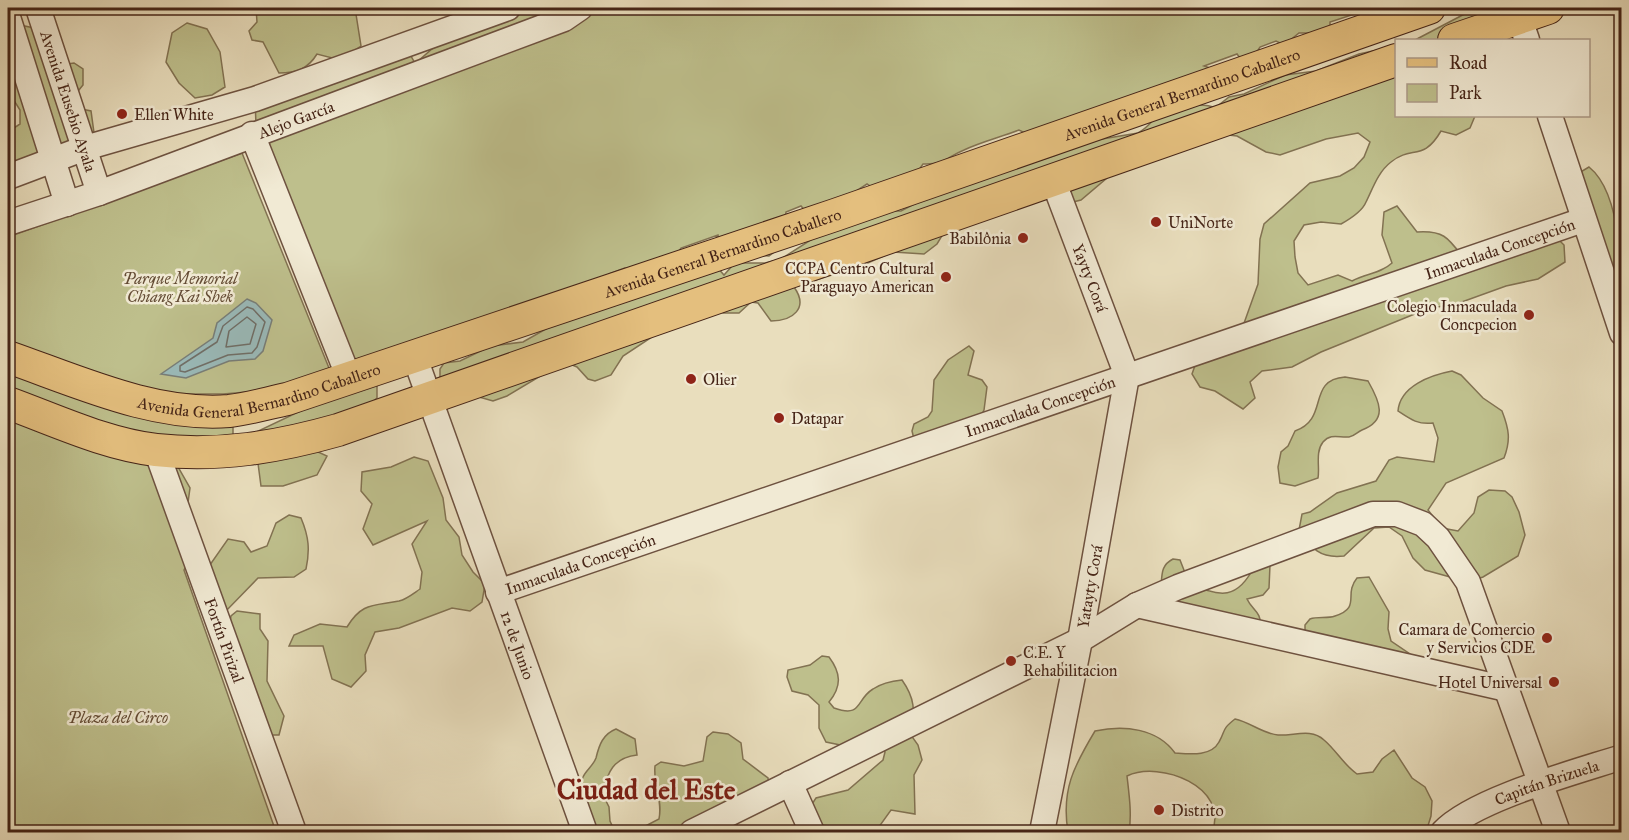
<svg xmlns="http://www.w3.org/2000/svg" width="1629" height="840" viewBox="0 0 1629 840" font-family="'IM FELL Great Primer',serif">
  <style>
    .green { fill: #bebf8c; stroke: #827252; stroke-width: 1.5 }
    .water { fill: #9abab9; stroke: #787e78; stroke-width: 1.5 }
    .lines { fill: none; stroke-linecap: round; stroke-linejoin: round }
    .shore { stroke: #706f68; stroke-width: 1.5 }
    .minor-casing { stroke: #6e5240; stroke-width: 27 }
    .major-casing { stroke: #452417; stroke-width: 34 }
    .minor { stroke: #f1ead4; stroke-width: 24 }
    .major { stroke: #e4bf7e; stroke-width: 32 }
    .poi-dot { fill: #8f2418; stroke: #f1ead4; stroke-width: 2 }
    .labels { text-anchor: middle; dominant-baseline: central; stroke-width: 5; stroke-linejoin: round; paint-order: stroke }
    .street-label { font-size: 16px; fill: #452417; stroke: #f1ead4 }
    .poi-label { font-size: 16px; fill: #452417; stroke: #f1ead4; text-anchor: start }
    .park-label { font-size: 16px; font-style: italic; fill: #634b34; stroke: #f1ead4 }
    .town-label { font-size: 28px; font-weight: bold; fill: #7a1f14; stroke: #f1ead4 }
  </style>
  <rect width="100%" height="100%" fill="#e9debd"/>
  <filter id="stains"><feTurbulence type="fractalNoise" baseFrequency=".00333" numOctaves="4"/><feColorMatrix values="0 0 0 0 .2 0 0 0 0 .09 0 0 0 0 .02 0 0 0 .5 -.17"/></filter>
  <radialGradient id="worn" r=".72"><stop offset=".6" stop-color="#630" stop-opacity="0"/><stop offset="1" stop-color="#630" stop-opacity=".3"/></radialGradient>
  <path class="green" d="M256,8H355L361,46L340,60L317,54C308,69 296,73 279,73L263,42L252,40L249,31L257,22Z
    M516,8H1373L1330,22V27L1318,33H1299L1284,45L1276,41L1260,47L1252,59L1240,58L1237,54L1204,66L1219,71L1025,133L1019,130C1001,137 981,142 964,150C947,157 944,165 923,164L895,203L867,184L847,197L807,213L801,206L786,212L782,246L769,256L721,253L718,235L681,248L660,280L635,281L625,268L609,274L614,283L350,367L329,303L326,288L256,125L255,99L407,49L421,74L417,62L440,42Z
    M1476,8L1488,18V40H1415Z
    M187,23L207,29L220,52L225,87L212,95L195,98L179,83L166,62L172,33Z
    M20,25L34,28L54,66L74,63L83,69V85L66,106L91,111L95,140L16,167C11,149 0,135 20,124V110L8,91V30Z
    M1396,46V116H1475L1470,128L1456,135L1441,131C1423,162 1412,145 1391,162C1378,172 1373,188 1366,202C1362,212 1350,219 1341,224L1321,222L1304,225L1294,241L1295,257L1298,273L1308,285L1338,275L1352,281C1366,273 1380,274 1392,263L1382,235L1384,212L1397,206L1417,232C1445,230 1449,239 1465,260L1553,234L1564,245L1565,262L1538,279L1506,286L1459,303L1427,309L1321,352L1292,367L1262,371L1250,382L1255,398L1243,409L1215,391L1200,387L1192,374L1197,360L1243,326L1258,284L1260,239L1264,224L1310,183L1340,176L1354,168L1364,157L1370,142L1358,133L1326,139L1280,155L1266,152L1237,136L1220,134L1113,173L1081,200L1073,202L1034,197L946,229L937,244L924,254L893,252L863,265L794,287C809,308 793,321 771,321L758,303L751,302L739,313H723L721,309L694,322L670,325L623,356L611,375L595,381L588,379L577,367L570,364L547,372L507,396L493,401L440,386V369L444,363L460,361L491,346L523,342L567,317L717,267L724,275L733,265L741,263H765L781,259L820,234L878,211H901L926,198L1056,155L1084,142L1138,133C1148,128 1152,120 1160,114C1170,106 1204,102 1215,108L1229,97L1244,94L1285,75L1316,71L1359,54Z
    M242,153L331,373L271,390L223,394H169L121,384L8,345V237Z
    M1589,167C1629,199 1621,308 1621,357L1572,177Z
    M969,346L974,351L968,375L982,380L987,387L984,410L980,418L914,439L912,431L914,424L928,417L932,411L934,380L948,360Z
    M8,370L221,420L233,427V439L135,434L8,391Z
    M1452,371L1461,375L1483,398L1502,411C1509,429 1511,440 1504,458L1446,483L1428,510L1442,528L1458,531L1474,513L1478,497L1489,490L1505,491L1512,497L1519,512L1525,535L1518,556L1483,577L1468,582L1425,570L1413,558L1402,536L1389,527L1374,528L1344,556C1320,559 1311,548 1299,530L1302,514L1310,512L1337,493L1376,481L1389,460L1397,457L1434,462L1438,438L1433,423C1418,425 1410,419 1398,411C1400,386 1431,375 1452,371Z
    M1345,377L1368,381C1380,402 1388,420 1362,430C1357,432 1355,436 1349,437C1339,438 1331,433 1323,442C1315,452 1320,467 1318,478L1295,486L1280,483L1278,467L1281,452L1288,446L1295,431C1330,419 1306,380 1345,377Z
    M377,385V398L316,451L327,456L317,475L283,486H261L254,433L332,396Z
    M8,413L174,460L190,488L187,510L194,551L184,570L276,832H8Z
    M414,457L428,461L443,498L446,520L459,537L462,555L473,572L485,584L482,602L470,611L452,608L399,628L375,632L365,655L366,671L351,687L332,679L323,646H289L294,635L320,624L347,627C362,602 374,606 399,601C407,599 414,593 420,589L422,572L412,544L427,521L373,545L363,529L372,504L361,491L362,472L391,467Z
    M289,515L301,518C309,537 310,550 306,569L294,577L258,578L226,611L198,582L228,539L244,542L251,552L267,546L276,523Z
    M1173,559L1180,560L1189,583C1220,598 1238,600 1255,565H1270L1269,588L1263,595L1247,599C1252,610 1262,612 1260,626L1176,604L1161,587C1162,574 1161,565 1173,559Z
    M1369,577L1389,612L1388,629L1391,641L1410,654L1412,662L1305,633V625L1310,619C1318,616 1327,619 1335,616C1362,607 1343,595 1357,578Z
    M237,611L260,614V629L268,641L267,681L284,716L279,735H250L224,658L231,616Z
    M822,656L829,657C841,673 842,686 829,702L834,708C863,718 855,700 873,689C882,683 892,681 902,680C914,697 917,712 908,731L918,745L922,760L914,775L915,814L891,810L876,831L820,825L812,804L816,798L848,790L883,760L885,752L882,745L850,747L826,742L819,728V705L808,695L792,691L787,677L788,670L810,665Z
    M1235,719C1250,722 1263,734 1278,735C1294,736 1311,728 1324,740C1336,750 1343,764 1357,774L1373,772L1382,759L1394,750L1412,778L1425,787L1432,801L1431,816L1426,832H1212C1230,787 1160,760 1127,776C1129,794 1132,814 1129,832H1068C1061,790 1074,766 1095,731C1124,725 1157,728 1175,753C1189,754 1211,757 1219,742C1226,730 1221,730 1235,719Z
    M616,729L635,739L637,755C613,758 608,772 602,793L609,807L610,821L615,832H586C583,816 575,794 583,777C586,770 593,766 596,758C599,745 603,734 616,729Z
    M713,732L728,734L741,743L743,759L768,778L769,786L739,803L737,828L722,832L715,828L712,832H634L659,819C663,800 653,785 655,766L661,762L684,766L703,761L707,737Z"/>
  <path class="water" d="M247,299L256,303L272,320L263,351L255,359L229,361L186,378L161,374L213,338L217,323Z"/>
  <g class="lines">
    <path class="shore" d="M247,307L253,309L265,322L257,347L252,353L228,355L185,372L180,371V366L217,342L223,326Z
      M247,317L256,324L250,344L226,347L229,331Z"/>
    <defs>
      <g id="minor">
        <path id="s1" d="M38,8L99,193"/>
        <path d="M1516,8L1527,40"/>
        <path d="M8,17L67,204"/>
        <path d="M1550,116L1622,333"/>
        <path d="M252,134L349,378"/>
        <path d="M8,177L85,148L255,99L508,8"/>
        <path id="s2" d="M8,223L99,193L564,19L580,8"/>
        <path id="s3" d="M414,355L585,832"/>
        <path id="s4" d="M156,450L294,832"/>
        <path id="s5" d="M498,592L1583,220"/>
        <path d="M1137,605L1507,689"/>
        <path d="M790,783L812,832"/>
        <path d="M692,832L1080,640L1137,605L1178,587L1373,514H1397L1423,524L1438,538L1468,582L1558,832"/>
        <path id="s6" d="M1042,832L1080,640L1127,376L1053,180"/>
        <path id="s7" d="M1443,832C1474,799 1576,772 1622,757"/>
      </g>
      <g id="major">
        <path d="M1454,40L1548,8"/>
        <path id="s8" d="M8,357C77,381 154,417 229,411C248,409 268,403 287,399L835,215L1429,8"/>
        <path d="M8,403C55,420 105,444 156,450C219,457 278,447 338,430L1396,60"/>
      </g>
    </defs>
    <use href="#minor" class="minor-casing"/>
    <use href="#major" class="major-casing"/>
    <use href="#minor" class="minor"/>
    <use href="#major" class="major"/>
  </g>
  <g class="poi-dot">
    <circle cx="122" cy="114" r="6"/>
    <circle cx="1156" cy="222" r="6"/>
    <circle cx="1023" cy="238" r="6"/>
    <circle cx="946" cy="277" r="6"/>
    <circle cx="1529" cy="315" r="6"/>
    <circle cx="691" cy="379" r="6"/>
    <circle cx="779" cy="418" r="6"/>
    <circle cx="1547" cy="638" r="6"/>
    <circle cx="1011" cy="661" r="6"/>
    <circle cx="1554" cy="682" r="6"/>
    <circle cx="1159" cy="810" r="6"/>
  </g>
  <g class="labels">
    <g class="street-label">
      <text stroke="none"><textPath href="#s8" startOffset="1234">Avenida General Bernardino Caballero</textPath></text>
      <text stroke="none"><textPath href="#s1" startOffset="98">Avenida Eusebio Ayala</textPath></text>
      <text stroke="none"><textPath href="#s2" startOffset="306">Alejo García</textPath></text>
      <text stroke="none"><textPath href="#s5" startOffset="1059">Inmaculada Concepción</textPath></text>
      <text stroke="none"><textPath href="#s8" startOffset="748">Avenida General Bernardino Caballero</textPath></text>
      <text transform="translate(1090 278) rotate(69)">Yayty Corá</text>
      <text stroke="none"><textPath href="#s8" startOffset="262">Avenida General Bernardino Caballero</textPath></text>
      <text stroke="none"><textPath href="#s5" startOffset="573">Inmaculada Concepción</textPath></text>
      <text stroke="none"><textPath href="#s5" startOffset="87">Inmaculada Concepción</textPath></text>
      <text stroke="none"><textPath href="#s6" startOffset="250">Yatayty Corá</textPath></text>
      <text stroke="none"><textPath href="#s4" startOffset="202">Fortín Pirizal</textPath></text>
      <text stroke="none"><textPath href="#s3" startOffset="308">12 de Junio</textPath></text>
      <text stroke="none"><textPath href="#s7" startOffset="116">Capitán Brizuela</textPath></text>
    </g>
    <g class="poi-label">
      <text x="134" y="114">Ellen White</text>
      <text x="1168" y="222">UniNorte</text>
      <text x="1011" y="238" text-anchor="end">Babilônia</text>
      <text x="934" y="268" text-anchor="end">CCPA Centro Cultural<tspan x="934" dy="18">Paraguayo American</tspan></text>
      <text x="1517" y="306" text-anchor="end">Colegio Inmaculada<tspan x="1517" dy="18">Concpecion</tspan></text>
      <text x="703" y="379">Olier</text>
      <text x="791" y="418">Datapar</text>
      <text x="1535" y="629" text-anchor="end">Camara de Comercio<tspan x="1535" dy="18">y Servicios CDE</tspan></text>
      <text x="1023" y="652">C.E. Y<tspan x="1023" dy="18">Rehabilitacion</tspan></text>
      <text x="1542" y="682" text-anchor="end">Hotel Universal</text>
      <text x="1171" y="810">Distrito</text>
    </g>
    <g class="park-label">
      <text x="180" y="278">Parque Memorial<tspan x="180" dy="18">Chiang Kai Shek</tspan></text>
      <text x="118" y="717">Plaza del Circo</text>
    </g>
    <g class="town-label">
      <text x="646" y="789">Ciudad del Este</text>
    </g>
  </g>
  <rect width="1629" height="840" fill="none" stroke="#e9debd" stroke-width="30"/>
  <rect x="9" y="9" width="1611" height="822" fill="none" stroke="#452417" stroke-width="3"/>
  <rect x="15" y="15" width="1599" height="810" fill="none" stroke="#452417" stroke-width="1.5"/>
  <rect x="1395" y="39" width="195" height="78" fill="#f1ead4" stroke="#ac9b88" stroke-width="1.5"/>
  <rect x="1407" y="58" width="30" height="9" fill="#e4bf7e" stroke="#ac9b88" stroke-width="1.5"/>
  <text x="1449" y="69" font-size="18" fill="#452417">Road</text>
  <rect x="1407" y="84" width="30" height="18" fill="#bebf8c" stroke="#ac9b88" stroke-width="1.5"/>
  <text x="1449" y="99" font-size="18" fill="#452417">Park</text>
  <rect width="100%" height="100%" filter="url(#stains)"/>
  <rect width="100%" height="100%" fill="url(#worn)"/>
</svg>
